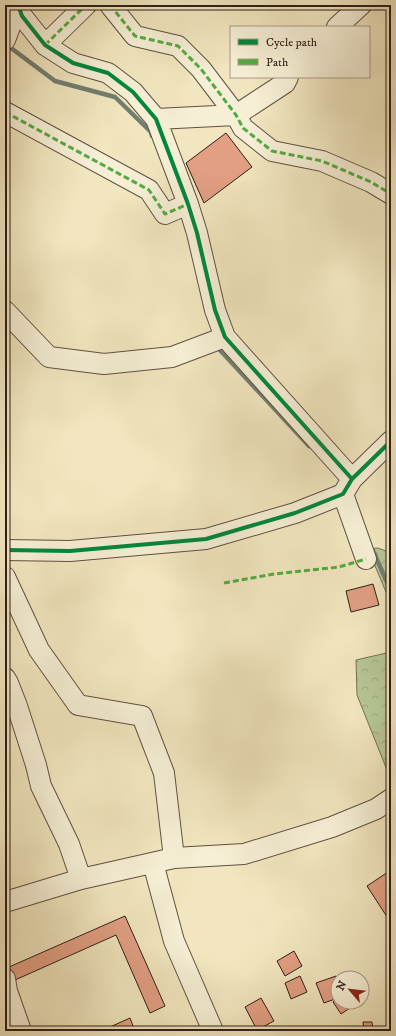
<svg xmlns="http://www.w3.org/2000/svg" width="396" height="1036" viewBox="0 0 396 1036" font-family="'IM FELL DW Pica',serif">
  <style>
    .forest { fill: url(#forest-crowns); stroke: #737256 }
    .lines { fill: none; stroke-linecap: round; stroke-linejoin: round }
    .stream { stroke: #717f71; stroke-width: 4.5 }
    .building { fill: #e29f84; stroke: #301e18 }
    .minor-casing { stroke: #605042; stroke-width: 22 }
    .minor { stroke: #f6efd5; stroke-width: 20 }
    .quiet { stroke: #54aa42; stroke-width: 3; stroke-dasharray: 6 3; stroke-linecap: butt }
    .cycleway-casing { stroke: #f6efd5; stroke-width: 6 }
    .cycleway { stroke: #00873e; stroke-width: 4 }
  </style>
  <defs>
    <pattern id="forest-crowns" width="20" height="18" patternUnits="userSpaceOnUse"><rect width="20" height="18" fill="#b6c695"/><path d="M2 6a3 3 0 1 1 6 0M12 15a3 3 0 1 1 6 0" fill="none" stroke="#9daa80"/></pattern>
  </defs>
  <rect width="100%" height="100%" fill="#f1e6bf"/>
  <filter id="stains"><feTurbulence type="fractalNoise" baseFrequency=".005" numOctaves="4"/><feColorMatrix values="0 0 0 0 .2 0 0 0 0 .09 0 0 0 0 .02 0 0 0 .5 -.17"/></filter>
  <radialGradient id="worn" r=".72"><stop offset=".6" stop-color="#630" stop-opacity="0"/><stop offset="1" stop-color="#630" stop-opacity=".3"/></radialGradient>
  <path class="forest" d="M378,548L391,553V604L368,549Z
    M391,652V780L357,695L356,660Z"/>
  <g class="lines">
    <path class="stream" d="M11,48L55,81L115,97L151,132L152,136
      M219,349L309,446
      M373,551L391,591"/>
  </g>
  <path class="building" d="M226,133L252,167L204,203L186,163Z
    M373,584L379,605L351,612L346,591Z
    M391,870V923L367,886Z
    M125,916L165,1006L150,1013L116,935L15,980L9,967Z
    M294,951L302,966L285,976L277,961Z
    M355,972L358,978H343Z
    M300,976L307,992L291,999L285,983Z
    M336,976L338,983V998L324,1003L316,983Z
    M362,987L366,995L362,996Z
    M261,998L274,1021L257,1030L245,1007Z
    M338,998V1002H350L353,1006L341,1014L333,1002Z
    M130,1018L135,1031H101Z
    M363,1022H372L373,1031H364Z"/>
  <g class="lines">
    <defs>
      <path id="minor" d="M18,5L22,16L45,45L73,63L108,73L133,92L156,119L188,204L197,233L215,310L225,337L352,479
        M110,5L135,36L178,46L201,69L236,115L243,128L272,151L322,161L371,182L391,194
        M337,27L361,5
        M5,40L18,5
        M45,45L86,5
        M5,112L149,190L165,214L188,204
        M156,119L236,115L285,83L288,77
        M5,311L49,357L104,364L172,357L225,337
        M343,494L366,559
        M5,550L70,551L206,539L295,513L343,494L352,479L391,441
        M5,577L39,650L78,705L142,716L164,773L174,858
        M5,678L8,683L17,706L36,765L41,786L69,844L81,879
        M153,863L174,941L213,1031
        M5,902L81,879L174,858L244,854L332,827L376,809L391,799
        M5,979L7,991L21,1031"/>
    </defs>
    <use href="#minor" class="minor-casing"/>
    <use href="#minor" class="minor"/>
    <path class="quiet" d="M110,5L135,36L178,46L201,69L236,115L243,128L272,151L322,161L371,182L391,194
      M45,45L86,5
      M5,112L149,190L165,214L188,204
      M224,583L274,574L339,567L366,559"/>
    <defs>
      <path id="cycleway" d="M18,5L22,16L45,45L73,63L108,73L133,92L156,119L188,204L197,233L215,310L225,337L352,479
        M5,550L70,551L206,539L295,513L343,494L352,479L391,441"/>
    </defs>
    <use href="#cycleway" class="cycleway-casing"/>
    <use href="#cycleway" class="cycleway"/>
  </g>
  <rect width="396" height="1036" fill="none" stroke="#f1e6bf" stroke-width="20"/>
  <rect x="6" y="6" width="384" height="1024" fill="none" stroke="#301e18" stroke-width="2"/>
  <rect x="10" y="10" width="376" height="1016" fill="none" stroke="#301e18"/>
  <rect x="230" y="26" width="140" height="52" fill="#f6efd5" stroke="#a79b89"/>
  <rect x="238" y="39" width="20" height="6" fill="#00873e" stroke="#a79b89"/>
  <text x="266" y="46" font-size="12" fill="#301e18">Cycle path</text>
  <rect x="238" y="59" width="20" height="6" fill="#54aa42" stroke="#a79b89"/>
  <text x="266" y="66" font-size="12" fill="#301e18">Path</text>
  <g transform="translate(350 990) rotate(298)"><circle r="19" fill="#f6efd5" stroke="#a79b89"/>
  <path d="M0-3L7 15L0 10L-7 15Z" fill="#8f2418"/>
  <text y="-6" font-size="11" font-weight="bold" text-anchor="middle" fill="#301e18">N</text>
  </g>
  <rect width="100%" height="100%" filter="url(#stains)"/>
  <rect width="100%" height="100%" fill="url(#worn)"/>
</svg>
